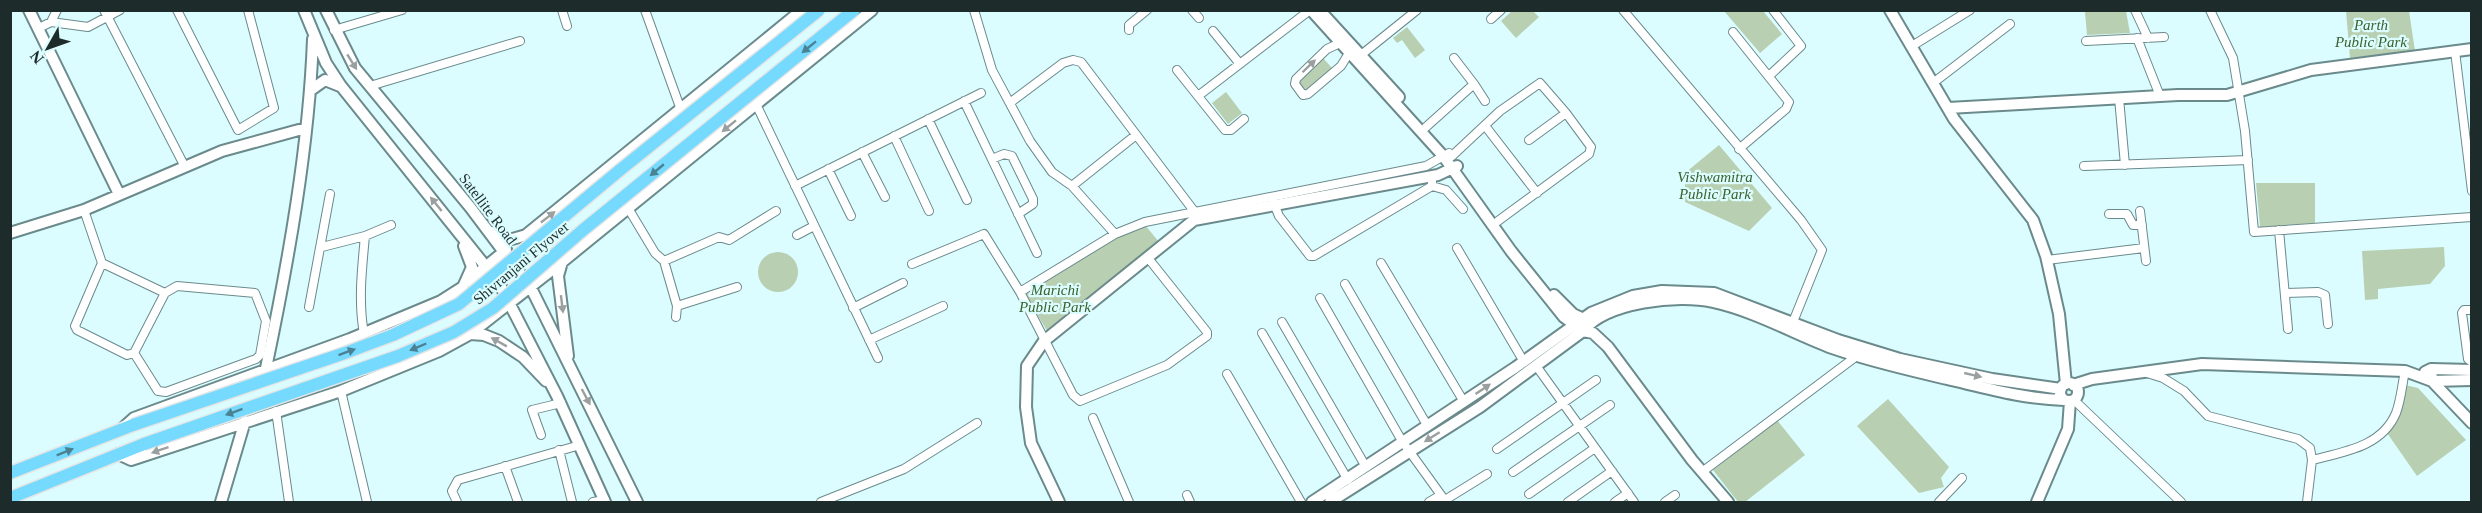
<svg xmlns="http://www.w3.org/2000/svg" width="2482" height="513" viewBox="0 0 2482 513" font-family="Georgia,serif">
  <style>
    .green { fill: #b8cfb1 }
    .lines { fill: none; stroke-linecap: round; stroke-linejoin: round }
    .street-casing { stroke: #6b8a8c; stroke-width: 10 }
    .secondary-casing { stroke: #6b8a8c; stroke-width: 14 }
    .primary-casing { stroke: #e4e6e6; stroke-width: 15 }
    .street { stroke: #fff; stroke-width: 8 }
    .secondary { stroke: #fff; stroke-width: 10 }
    .primary { stroke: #76dafe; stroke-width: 12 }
    .primary-bridge-casing { stroke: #e4e6e6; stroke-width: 15; stroke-linecap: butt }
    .primary-bridge { stroke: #76dafe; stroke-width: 12 }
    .oneway { fill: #4a8294 }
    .oneway2 { fill: #9aa0a0 }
    .labels { text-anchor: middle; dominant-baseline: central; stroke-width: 4.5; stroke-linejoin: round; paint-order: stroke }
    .park-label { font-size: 15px; font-style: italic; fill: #3a612c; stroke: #dbfdff }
    .street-label { font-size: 15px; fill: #1e2b2b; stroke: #dbfdff }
  </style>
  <rect width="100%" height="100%" fill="#dbfdff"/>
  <path class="green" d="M1513,10L1533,11L1539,17L1516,38L1501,21Z
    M2088,10L2126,11L2130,33L2087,35L2085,12Z
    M1724,11H1763L1782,34L1760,53Z
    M2346,11H2409L2415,51L2350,58Z
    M1407,27L1425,50L1415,58L1402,40L1397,43L1393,38Z
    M1323,58L1333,69L1306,94L1295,83Z
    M1226,92L1242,113L1228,124L1212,103Z
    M1719,145L1772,208L1749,231L1685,202V173Z
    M2256,183H2315V223L2260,227Z
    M1145,225L1159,242L1049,334L1023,291L1117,235Z
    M2444,247L2445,266L2430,284L2378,289V299L2365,300L2362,251Z
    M758 272a20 20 0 1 1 40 0a20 20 0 1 1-40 0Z
    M2405,385L2418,388L2466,440L2417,476L2385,430Z
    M1888,399L1949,467L1941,478L1944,487L1919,493L1857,426Z
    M1777,420L1805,455L1745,502H1738L1713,470Z"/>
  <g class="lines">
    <defs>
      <path id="street" d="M104,10L185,167
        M177,10L238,130L274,108L248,10
        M562,10L567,26
        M645,10L681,110
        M974,10L992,70L1030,141L1052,172L1072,186L1115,234
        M1192,10L1199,18
        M1623,10L1801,220L1822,250L1793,322
        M2135,10L2148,38
        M2210,10L2233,58L2245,131L2254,232L2472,217
        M1491,19L1501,10
        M51,22L57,10
        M39,28L51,22L88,27L120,10
        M334,30L402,10
        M1129,30V25L1147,10
        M1213,31L1240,64
        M1733,32L1789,102L1786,109L1739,149
        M2137,38L2160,96
        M2086,41L2164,37
        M1340,43L1327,49L1296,79L1295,84L1303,95L1308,94L1341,66L1349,53
        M1912,46L1970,10
        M2455,51L2472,191
        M1361,55L1417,10
        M1177,70L1225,130H1231L1244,119
        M1769,76L1801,46L1773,10
        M1933,83L2010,24
        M1474,84L1485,101
        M370,86L520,41
        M1198,96L1310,10
        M2119,98L2125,165
        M964,101L1037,253
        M1011,102L1063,63L1073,60L1081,62L1194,211
        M756,104L878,358
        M928,119L967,200
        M1426,127L1474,84L1454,58
        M1486,127L1537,193
        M894,136L929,211
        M862,152L885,197
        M1452,156L1500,111L1540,83L1566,113L1529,140
        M992,159L1004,154L1012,156L1033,199V204L1018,214
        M2084,166L2248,160
        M828,169L851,216
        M795,186L981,93
        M1072,186L1136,135
        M1432,186L1446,190L1463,209
        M1274,204L1279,216L1310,256H1314L1432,186V176
        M628,208L655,253L664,261L677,306L737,287
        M84,210L102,263L165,293L177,286L255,293L266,321L260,355L256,359L166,392L158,391L134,353
        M2140,211L2146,261
        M2109,214H2127L2133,225H2142
        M1498,221L1589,154L1591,147L1566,113
        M2279,230L2288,329
        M797,235L814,226
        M322,247L365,236
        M1457,248L1524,362
        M2047,260L2144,248
        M664,261L719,237L729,240L776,211
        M102,263L75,326L77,330L127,355L134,353L165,293
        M1381,263L1464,402
        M912,264L984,234L1020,292L1073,395L1080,401L1167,365L1207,336V332L1148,258
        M1345,284L1427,425
        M1020,292L1115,234L1145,222L1426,166L1449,153
        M2285,293L2318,292L2325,295L2328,324
        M1320,298L1402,441L1446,502
        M309,307L330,194
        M853,308L903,283
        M2472,310H2464L2462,313L2468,359L2472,362
        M676,317L677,306
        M1282,322L1366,467
        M1262,333L1348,480
        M364,334C358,301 362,268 365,236L391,225
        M869,340L943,306
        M1537,367L1634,502
        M2147,373L2163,378L2184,391L2208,416L2298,439L2310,448L2312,460
        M1227,374L1301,502
        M341,391L367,502
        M2074,400L2181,502
        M276,411L289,502
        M1093,418L1129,502
        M541,435L532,410L561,403
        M1497,449L1596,380
        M559,450L572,502
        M505,466L518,502
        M1513,472L1610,405
        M1702,472L1858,355
        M1529,494L1595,448
        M1187,495L1190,502
        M1445,500L1487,474
        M457,502L452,491L458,480L580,445
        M593,502L605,500
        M821,502L904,469L977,423
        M1429,502L1441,495
        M1568,502L1612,471
        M1615,502L1628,493
        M1665,502L1675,495
        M1939,502L1962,478
        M2307,502L2312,460C2343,452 2382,447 2396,413C2401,400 2402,385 2405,371"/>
      <path id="secondary" d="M29,10L119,194
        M304,10L326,63L341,86L499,283L557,396L605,502
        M326,10L355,68L470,207L531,288L637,502
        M1311,10L1444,157L1511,251L1564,317L1583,331L1593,333L1608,347L1692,460L1728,502
        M1890,10L1954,119L2033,220L2046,256L2059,314L2066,384
        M1324,15L1399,97
        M311,90L325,80L340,86
        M1948,108L2178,95H2227L2311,70L2472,49
        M491,232C501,245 512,239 526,235L802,10
        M10,233L84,210L222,151L306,128
        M467,282L506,250
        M1554,295L1573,314L1586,320
        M470,334L562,262
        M568,356L558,276L562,262L872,10
        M266,368C288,263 309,147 313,39
        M2431,369L2432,381L2472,423
        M2425,372L2431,369L2472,370
        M2060 392a9 9 0 1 1 18 0a9 9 0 1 1-18 0Z
        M2073,385L2092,379L2202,364L2405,371L2432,381L2472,380
        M123,428L134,418L350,339L441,301L463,287L472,267L464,246
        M118,454L131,460L341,391L439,351L470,334L484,335L499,341L523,357L546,381
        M221,502L245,421
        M1059,502L1031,443L1026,407L1027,366L1044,341L1194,220L1438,175L1457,166
        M1312,502L1516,367L1591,313L1633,296L1662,291L1714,293L1838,340L1900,359L1992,379L2061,389
        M1330,502L1480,407L1583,331C1606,302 1678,294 1713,302C1754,311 1793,333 1832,348C1869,361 1909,370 1947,379C1986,388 2024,399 2064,400
        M2037,502L2068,429L2070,401"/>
      <path id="primary" d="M10,473L133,425
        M10,498L144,444"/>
    </defs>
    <use href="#street" class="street-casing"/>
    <use href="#secondary" class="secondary-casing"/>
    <use href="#primary" class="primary-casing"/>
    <use href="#street" class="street"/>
    <use href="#secondary" class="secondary"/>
    <use href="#primary" class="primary"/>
    <defs>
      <path id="primary-bridge" d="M133,425L345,353L393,335L459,304L620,170L819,10
        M144,444L398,356L454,332L493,308L583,230L854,10"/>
    </defs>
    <use href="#primary-bridge" class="primary-bridge-casing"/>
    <use href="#primary-bridge" class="primary-bridge"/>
  </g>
  <defs><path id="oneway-solid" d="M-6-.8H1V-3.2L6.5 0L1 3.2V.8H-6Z" transform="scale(1.5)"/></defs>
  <g class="oneway">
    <use href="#oneway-solid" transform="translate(809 47) rotate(141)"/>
    <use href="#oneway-solid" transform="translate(657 170) rotate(140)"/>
    <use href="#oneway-solid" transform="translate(418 347) rotate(157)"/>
    <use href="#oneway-solid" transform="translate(347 352) rotate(-20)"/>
    <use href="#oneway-solid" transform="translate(234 412) rotate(160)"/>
    <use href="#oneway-solid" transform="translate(65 452) rotate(-22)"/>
  </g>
  <g class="oneway2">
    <use href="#oneway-solid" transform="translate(352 62) rotate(58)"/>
    <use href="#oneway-solid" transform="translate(1309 66) rotate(-44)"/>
    <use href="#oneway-solid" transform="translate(729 126) rotate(141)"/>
    <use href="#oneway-solid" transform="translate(436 204) rotate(-129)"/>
    <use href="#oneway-solid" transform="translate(548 217) rotate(-38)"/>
    <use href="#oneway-solid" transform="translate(562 304) rotate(83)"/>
    <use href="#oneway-solid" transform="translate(499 342) rotate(-151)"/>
    <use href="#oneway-solid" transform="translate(1973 375) rotate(13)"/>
    <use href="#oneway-solid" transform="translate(1483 389) rotate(-34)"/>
    <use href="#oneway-solid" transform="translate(586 397) rotate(62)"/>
    <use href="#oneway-solid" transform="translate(1432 437) rotate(148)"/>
    <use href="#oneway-solid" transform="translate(160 450) rotate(161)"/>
  </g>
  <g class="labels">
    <g class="park-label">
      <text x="2371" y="25">Parth<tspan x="2371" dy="17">Public Park</tspan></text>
      <text x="1715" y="177">Vishwamitra<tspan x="1715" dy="17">Public Park</tspan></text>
      <text x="1055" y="290">Marichi<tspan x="1055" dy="17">Public Park</tspan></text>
    </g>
    <g class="street-label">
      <text transform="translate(488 209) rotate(53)">Satellite Road</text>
      <text transform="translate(521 263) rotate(-40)">Shivranjani Flyover</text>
    </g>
  </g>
  <rect width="2482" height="513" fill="none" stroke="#1e2b2b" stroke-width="24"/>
  <g transform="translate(48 48) rotate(230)" stroke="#dbfdff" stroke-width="4.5" paint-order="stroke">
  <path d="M0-4.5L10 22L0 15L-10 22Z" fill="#1e2b2b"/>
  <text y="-9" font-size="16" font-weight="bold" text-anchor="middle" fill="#1e2b2b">N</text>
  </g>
</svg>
